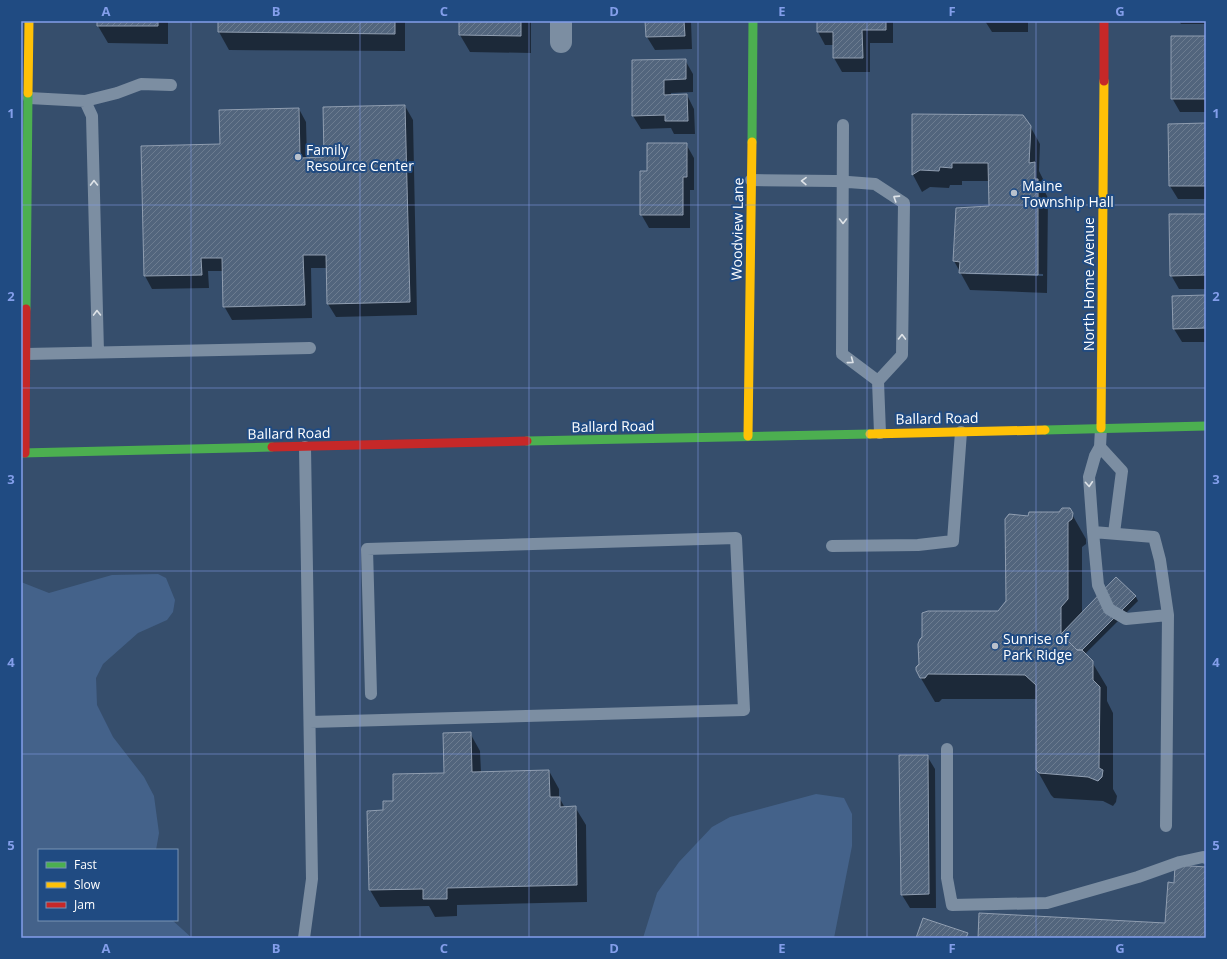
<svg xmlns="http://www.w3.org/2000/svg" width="1227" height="959" viewBox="0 0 1227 959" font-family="'Open Sans',sans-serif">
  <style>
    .water { fill: #44628a }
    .shadow { fill: #0007; fill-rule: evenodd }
    .building { fill: url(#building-hatch); stroke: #909eb1 }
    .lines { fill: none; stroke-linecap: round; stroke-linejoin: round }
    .lane { stroke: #7c8ea2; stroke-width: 12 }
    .street { stroke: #7c8ea2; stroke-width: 22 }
    .fast { stroke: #4caf50; stroke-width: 9 }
    .slow { stroke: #ffc107; stroke-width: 9 }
    .jam { stroke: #c62828; stroke-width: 9 }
    .oneway { stroke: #dee3e8 }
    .grid { fill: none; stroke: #839eea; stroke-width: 1; stroke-opacity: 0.55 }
    .poi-dot { fill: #b9c1cc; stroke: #204b82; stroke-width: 1.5 }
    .labels { text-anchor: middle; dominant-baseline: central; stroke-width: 4; stroke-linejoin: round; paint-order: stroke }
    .poi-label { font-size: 14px; fill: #fff; stroke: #204b82; text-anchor: start }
    .street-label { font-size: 14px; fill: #fff; stroke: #204b82 }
    .neatline { fill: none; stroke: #839eea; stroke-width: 1.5 }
    .grid-label { font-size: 13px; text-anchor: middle; font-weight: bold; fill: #839eea }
  </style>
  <defs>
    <pattern id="building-hatch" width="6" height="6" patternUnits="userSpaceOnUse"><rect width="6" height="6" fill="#52657d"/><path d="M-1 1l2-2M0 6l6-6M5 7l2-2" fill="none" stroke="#6c7c90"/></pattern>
  </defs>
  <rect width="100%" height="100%" fill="#364e6c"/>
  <path class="water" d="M158,574L166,578L175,600L173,612L167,620L138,633L103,664L96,678L97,705L113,737L144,777L154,796L159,833L156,850H39V920H172L192,938H21V582L49,593L112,575Z
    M816,794L844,798L852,814V846L834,938H643L657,893L679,862L712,827L730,817Z"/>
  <path class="shadow" d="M98,21H168V44L108,43L98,26Z
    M219,21H405V51L229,50L219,32Z
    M460,21H531V53L470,52L460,35Z
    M646,21H691L692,49L655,50L647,37Z
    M818,21H893V43H870V72H842L834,58V45H825L818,32Z
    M985,21H1028V32H992Z
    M1179,21H1206V24H1181Z
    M1206,37V112H1180L1172,98Z
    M685,60L693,74V92L671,93V96L687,95L694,109L695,134H674L671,128L641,129L633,116V61Z
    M405,106L413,120L417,315L336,317L328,304L327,268H311L312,318L232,320L224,306V271H208L209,288L152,289L145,276L221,145L299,109L306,122L307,159L325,158Z
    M913,115L1030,126L1040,144L1039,171L1044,181L1045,192L1048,198L1047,293L970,290L954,261L990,207V181H962V185H950L949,188L930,187L922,192L913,175ZM1029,132H1031L1029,168H1027ZM966,272L1043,274V276L966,274Z
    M1206,124V199H1178L1170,186Z
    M686,144L694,158V190H690V228H649L641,214L648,172Z
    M1206,215V289H1179L1171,275Z
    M1206,296V342H1182L1174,329Z
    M1069,509L1086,539V544L1082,547V613L1116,578L1136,597L1138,601L1085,654L1092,662L1107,687V701L1113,713V789L1117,796L1116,802L1113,806L1103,801L1054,798L1051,795L1037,770V699H942L939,702H935L919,675L999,612L1007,601L1029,517L1059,513Z
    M470,733L480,751L481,772L549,771L559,789V797L565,808L575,807L586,825L587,902L457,905V916L435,917L429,906L380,907L370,890L384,811L394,802L445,774Z
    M927,756L935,769L936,908H910L902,895Z"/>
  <path class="building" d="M97,21H158V26H97Z
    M218,21H395V34L218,32Z
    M459,21H521V36L459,35Z
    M645,21H684L685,36L646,37Z
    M817,21H886V30H862L863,58H833V32H817Z
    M1171,36H1206V99H1171Z
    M686,59V79L664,80V95L687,94L688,121H665V115L632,116V60Z
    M405,105L410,302L327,304L326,255H303L305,305L223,307L222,258H201L202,275L144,276L141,146L220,144L219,110L299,108L300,158L324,157L323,107Z
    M912,114L1023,115L1031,126L1029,163L1035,162V179H1038V275L959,273L960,262L953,261L956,208L989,206L988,163H952V168L940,167L939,171L920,170L912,175Z
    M1206,123V186H1169L1168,124Z
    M647,143H687V177H683V215H640V171H647Z
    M1169,214H1206V275L1170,276Z
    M1206,295V328L1173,329L1172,296Z
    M1062,508H1070L1073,513L1072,519L1068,522V599L1061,607V634L1077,650H1082L1093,661V680L1100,687L1099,768L1103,770L1102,777L1098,781L1088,777L1039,773L1036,770V685L1025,675L928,674L925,678H920L916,670V667L919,664L918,644L920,639L922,637V613L928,611H998L1006,601L1005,519L1009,514L1028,516L1029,512H1059Z
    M1116,577L1136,596L1082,650H1077L1061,634Z
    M471,732L472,772L549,770L550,797H560V807L576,806L577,885L447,888V899H423V889L369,890L367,811L383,810V801H393V774L444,773L443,733Z
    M899,755H928L929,894L901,895Z
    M1175,865L1206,867V938H978L979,913L1165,923L1168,882L1174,883Z
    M923,918L968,933L966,938H916Z"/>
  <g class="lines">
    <path class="lane" d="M29,98L85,101L92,116L98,352
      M85,101L117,93L141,84L171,85
      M843,125L842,354L878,381
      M751,180L835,181L875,184L904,203L902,355L878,381L880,433
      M26,354L310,348
      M1101,428L1100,447L1095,456L1089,477L1093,532L1154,537L1160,560L1168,615L1166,826
      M1100,447L1122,471L1114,533
      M1093,532L1098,585L1109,609L1126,619L1168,615
      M832,546L918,545L953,541L961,432
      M310,722L744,710L736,538L367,549L371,694
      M947,749V878L952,905L1047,903L1138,877L1180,862L1203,857L1206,858
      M304,938L312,879L305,447"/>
    <path class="street" d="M561,21V42"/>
    <path class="fast" d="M752,142L753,21
      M26,309L28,93
      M1045,430L1206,426
      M527,441L870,434
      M21,453L272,447"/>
    <path class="slow" d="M28,93L29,21
      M1101,428L1104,81
      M870,434L1045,430
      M748,436L752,142"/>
    <path class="jam" d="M1104,81V21
      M272,447L527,441
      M25,453L26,309"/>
  </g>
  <defs><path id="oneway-chevron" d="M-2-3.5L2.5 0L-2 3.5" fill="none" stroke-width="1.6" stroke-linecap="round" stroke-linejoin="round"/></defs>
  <g class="oneway">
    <use href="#oneway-chevron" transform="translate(804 181) rotate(-179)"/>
    <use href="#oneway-chevron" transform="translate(94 183) rotate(-91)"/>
    <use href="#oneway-chevron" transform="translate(896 198) rotate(-147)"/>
    <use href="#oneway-chevron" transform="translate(843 221) rotate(90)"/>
    <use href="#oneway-chevron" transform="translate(97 313) rotate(-91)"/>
    <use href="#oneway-chevron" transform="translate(902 337) rotate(-89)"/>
    <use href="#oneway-chevron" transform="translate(851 361) rotate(37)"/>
    <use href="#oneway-chevron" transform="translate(1089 484) rotate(86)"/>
  </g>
  <path class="grid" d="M191,21V938M360,21V938M529,21V938M698,21V938M867,21V938M1036,21V938M21,205H1206M21,388H1206M21,571H1206M21,754H1206"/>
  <g class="poi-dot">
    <circle cx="298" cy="157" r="4"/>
    <circle cx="1014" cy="193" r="4"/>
    <circle cx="995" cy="646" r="4"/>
  </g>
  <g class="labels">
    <g class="poi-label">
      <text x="306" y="149">Family<tspan x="306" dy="16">Resource Center</tspan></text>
      <text x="1022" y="185">Maine<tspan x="1022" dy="16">Township Hall</tspan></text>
      <text x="1003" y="638">Sunrise of<tspan x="1003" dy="16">Park Ridge</tspan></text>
    </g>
    <g class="street-label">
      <text transform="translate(737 229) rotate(-89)">Woodview Lane</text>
      <text transform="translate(1088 284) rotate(-90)">North Home Avenue</text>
      <text transform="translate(937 418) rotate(-1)">Ballard Road</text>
      <text transform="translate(613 426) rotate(-1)">Ballard Road</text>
      <text transform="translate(289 433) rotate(-1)">Ballard Road</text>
    </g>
  </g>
  <rect width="1227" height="959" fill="none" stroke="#204b82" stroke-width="44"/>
  <rect x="38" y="849" width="140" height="72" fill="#204b82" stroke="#7993b4"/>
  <rect x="46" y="862" width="20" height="6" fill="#4caf50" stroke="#7993b4"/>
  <text x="74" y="869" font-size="12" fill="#ffffff">Fast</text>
  <rect x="46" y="882" width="20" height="6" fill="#ffc107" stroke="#7993b4"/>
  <text x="74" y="889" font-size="12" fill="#ffffff">Slow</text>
  <rect x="46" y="902" width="20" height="6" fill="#c62828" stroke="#7993b4"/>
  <text x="74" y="909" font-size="12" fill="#ffffff">Jam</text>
  <rect x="22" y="22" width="1183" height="915" class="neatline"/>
  <g class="grid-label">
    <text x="106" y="16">A</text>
    <text x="276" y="16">B</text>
    <text x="444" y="16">C</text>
    <text x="614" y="16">D</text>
    <text x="782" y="16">E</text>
    <text x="952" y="16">F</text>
    <text x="1120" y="16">G</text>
    <text x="11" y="118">1</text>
    <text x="1216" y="118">1</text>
    <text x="11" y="301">2</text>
    <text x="1216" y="301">2</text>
    <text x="11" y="484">3</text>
    <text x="1216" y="484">3</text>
    <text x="11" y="667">4</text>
    <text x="1216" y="667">4</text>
    <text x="11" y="850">5</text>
    <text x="1216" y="850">5</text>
    <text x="106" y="953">A</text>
    <text x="276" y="953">B</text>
    <text x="444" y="953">C</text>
    <text x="614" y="953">D</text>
    <text x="782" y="953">E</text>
    <text x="952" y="953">F</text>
    <text x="1120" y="953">G</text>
  </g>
</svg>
